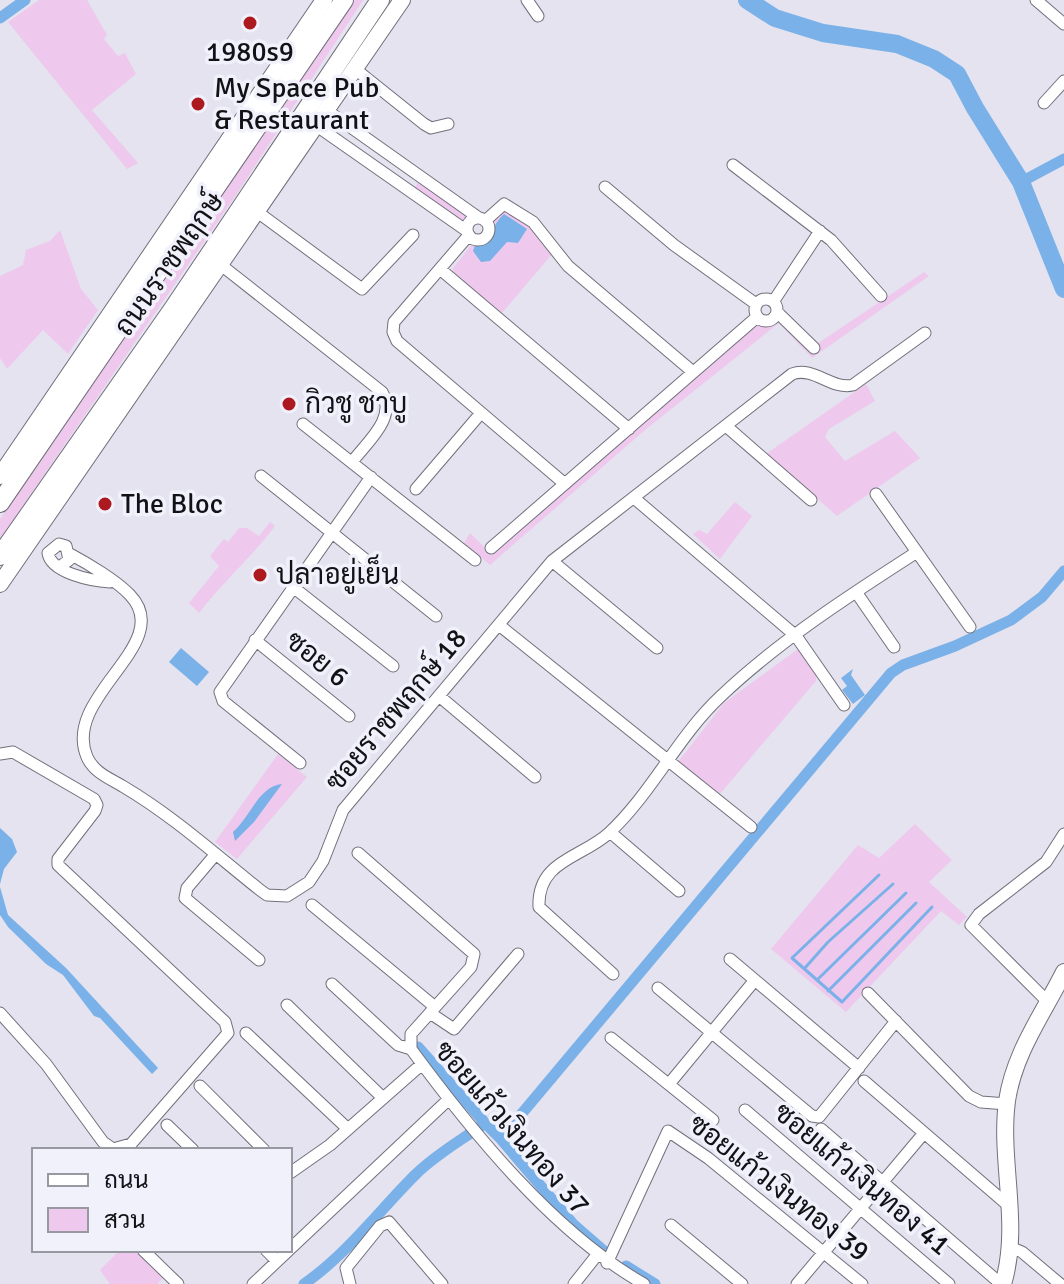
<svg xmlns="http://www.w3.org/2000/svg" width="1064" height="1284" viewBox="0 0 1064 1284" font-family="Signika,Sarabun,sans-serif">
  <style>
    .green { fill: #eec9ed }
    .water { fill: #7ab1e8 }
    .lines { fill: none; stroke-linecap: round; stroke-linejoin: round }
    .stream { stroke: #7ab1e8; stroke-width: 3 }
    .canal { stroke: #7ab1e8; stroke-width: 11 }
    .river { stroke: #7ab1e8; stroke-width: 18 }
    .street-casing { stroke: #71707b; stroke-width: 13 }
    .secondary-casing { stroke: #71707b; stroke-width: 18 }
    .primary-casing { stroke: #71707b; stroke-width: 20 }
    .street { stroke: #fff; stroke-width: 11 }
    .secondary { stroke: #fff; stroke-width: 16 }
    .primary { stroke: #fff; stroke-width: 18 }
    .poi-dot { fill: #ac191f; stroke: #f1f1fc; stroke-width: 3 }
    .labels { text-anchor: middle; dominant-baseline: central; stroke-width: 7; stroke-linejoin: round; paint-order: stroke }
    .poi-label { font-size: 28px; fill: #121216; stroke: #f1f1fc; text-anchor: start }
    .street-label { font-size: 28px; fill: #121216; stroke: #f1f1fc }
  </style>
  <rect width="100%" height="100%" fill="#e4e3ef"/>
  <path class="green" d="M39,0H87L107,35L104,39L118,56L125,53L136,74L92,110L138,163L127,169L8,22Z
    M355,0H363L234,198L0,539V519Z
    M419,180L467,215L463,223L414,189Z
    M504,208L519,214L553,253L502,313L453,272V268L473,243L486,239L492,232L491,223Z
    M60,230L81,289L98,310L68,354L43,330L7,369L0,358V276L23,265L26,250L50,241Z
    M924,272L929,276L812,358L779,323L645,430L490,565L464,543L470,533L492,555L757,322L783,318L813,352L820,348L817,344Z
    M866,384L875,401L829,429L825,437L845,461L895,431L920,458L837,516L766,454Z
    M735,502L752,516L720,559L693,534L699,530L707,534Z
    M270,522L275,526C250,559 224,581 199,613L189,603L219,566L210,556L224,539L228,542L239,528H247L259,536Z
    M798,649L816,675V681L719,795L678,762L724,703Z
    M278,754L307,777L237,859L215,842Z
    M915,824L952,860L929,882L967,917L959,925L941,911L846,1012L771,949L858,845L879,858Z
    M120,1250H136L164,1277L157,1284H110L100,1270Z"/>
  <path class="water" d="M504,214L527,229L518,243L507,242L490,261L481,262L473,251L475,245C497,235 489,228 504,214Z
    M181,648L209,672L197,686L169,662Z
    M853,669L851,675L865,695L853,704L842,690L847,686L841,678Z
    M282,784L254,822L235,841L233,832C251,816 259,786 282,784Z
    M0,828L12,839L17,852L4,869L0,884Z
    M0,887L8,915L66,968L158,1068L152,1074L100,1018L94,1016L63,975L46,964L8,927L0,915Z"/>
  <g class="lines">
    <path class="stream" d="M879,875L792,958L842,1002L932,907
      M804,969L828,942L893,884
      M817,980L906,893
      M828,991L916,903"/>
    <path class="canal" d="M0,18L25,0
      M1021,182L1064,159
      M418,1047L485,1123
      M500,1138L574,1225L605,1252
      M626,1266L655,1284
      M304,1284C347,1254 378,1212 415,1175C436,1154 462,1140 485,1123L500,1138L503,1136L891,673L903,665L955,646L1011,620L1042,597L1064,571"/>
    <path class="river" d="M747,0L775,18L823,33L897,44L934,59L957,74L975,108L1021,182L1064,289"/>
    <defs>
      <path id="street" d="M527,0L538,16
        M1036,0L1064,24
        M354,68L424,124L431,128L448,124
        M1044,103L1064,81
        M325,109L479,218
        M314,124L467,231
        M733,165L831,240L881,296
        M605,187L674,245L756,304
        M256,211L362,289L413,235
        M467 229a11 11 0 1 1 22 0a11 11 0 1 1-22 0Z
        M485,221L504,204L533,222L568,266L693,372
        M469,235L394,322L393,332L397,341L565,484
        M221,265L382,392C397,418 368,441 352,462
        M440,269L629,429
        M755 310a11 11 0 1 1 22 0a11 11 0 1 1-22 0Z
        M773,302L820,231
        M777,312L814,348
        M303,424L475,560
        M726,426L811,500
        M261,476L436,616
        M416,489L481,413
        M876,494L970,627
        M634,498L796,636L844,705
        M491,548L757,317
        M70,554C87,563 117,581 130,595C177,644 61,696 87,757C94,773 111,779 124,787C173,816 216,855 260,890L267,895L287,896L309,882L323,861L343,810L552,561L792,374C814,366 831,390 853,385L925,333
        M552,561L657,648
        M61,566L69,560L66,546L59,544L48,553C51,573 92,581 110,582
        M293,587L393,666
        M856,592L894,647
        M499,625L751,827
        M255,640L349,716
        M439,696L535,777
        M0,754L13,752L94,799L97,805L95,811L58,859V865L225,1022L228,1033L131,1144L113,1149L103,1142L46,1064L0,1013
        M300,763L223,701L220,692L371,477
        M610,832L679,891
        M358,853L474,954L471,967L411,1034V1049C472,1132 554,1233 644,1284
        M215,855L187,888L185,898L259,960
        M312,905L435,1007
        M730,959L859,1068
        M613,974L539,907C537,860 582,858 609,833C652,793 678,736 721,696C779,641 850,595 917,552
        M332,984L398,1045L411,1049
        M658,988L812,1116L819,1117L896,1021
        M868,993L969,1096L981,1102L1007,1104
        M1048,1002L971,925L979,914L1046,862L1064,834
        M287,1005L382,1097
        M430,1013L454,1029L518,954
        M246,1033L348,1129
        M611,1038L713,1120
        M864,1081L1009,1206
        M669,1084L755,980
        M200,1086L264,1150
        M745,1110L949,1284
        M167,1125L193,1150
        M821,1129L1001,1284
        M290,1173L330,1145L422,1064
        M671,1225L742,1284
        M1012,1248L1022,1252L1060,1284
        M290,1249L449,1099
        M143,1250L178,1284
        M266,1250L277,1261
        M607,1263L668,1131L708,1158L862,1284
        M253,1284L289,1250
        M350,1284L346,1268L380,1226L389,1222L442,1284
        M574,1284L597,1255
        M797,1284L924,1133"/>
      <path id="secondary" d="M0,476L324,0
        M0,584L402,0
        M1003,1284C1021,1225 999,1161 1007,1101C1014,1053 1043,1014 1064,972"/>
      <path id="primary" d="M0,503L344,0
        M0,556L173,309L380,0"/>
    </defs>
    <use href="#street" class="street-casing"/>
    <use href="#secondary" class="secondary-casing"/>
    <use href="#primary" class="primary-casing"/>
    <use href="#street" class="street"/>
    <use href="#secondary" class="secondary"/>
    <use href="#primary" class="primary"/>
  </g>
  <g class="poi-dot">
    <circle cx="250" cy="23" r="8"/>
    <circle cx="198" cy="104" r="8"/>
    <circle cx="289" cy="404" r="8"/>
    <circle cx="105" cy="504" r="8"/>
    <circle cx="260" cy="575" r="8"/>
  </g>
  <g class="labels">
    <g class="poi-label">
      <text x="250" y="52" text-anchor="middle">1980s9</text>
      <text x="214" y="88">My Space Pub<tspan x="214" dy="32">&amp; Restaurant</tspan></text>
      <text x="305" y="404">กิวชู ชาบู</text>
      <text x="121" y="504">The Bloc</text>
      <text x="276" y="575">ปลาอยู่เย็น</text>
    </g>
    <g class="street-label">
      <text transform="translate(169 264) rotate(-55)">ถนนราชพฤกษ์</text>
      <text transform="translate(317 659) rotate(39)">ซอย 6</text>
      <text transform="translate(396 710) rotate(-50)">ซอยราชพฤกษ์ 18</text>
      <text transform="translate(512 1128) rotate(49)">ซอยแก้วเงินทอง 37</text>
      <text transform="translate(862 1179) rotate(40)">ซอยแก้วเงินทอง 41</text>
      <text transform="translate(779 1188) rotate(38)">ซอยแก้วเงินทอง 39</text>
    </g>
  </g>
  <rect x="32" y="1148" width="260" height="104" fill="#f1f1fc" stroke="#9898a0" stroke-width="2"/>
  <rect x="48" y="1174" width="40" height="12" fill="#ffffff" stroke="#9898a0" stroke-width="2"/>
  <text x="104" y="1188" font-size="24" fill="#121216">ถนน</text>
  <rect x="48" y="1208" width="40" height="24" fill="#eec9ed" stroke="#9898a0" stroke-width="2"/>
  <text x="104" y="1228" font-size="24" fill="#121216">สวน</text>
</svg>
